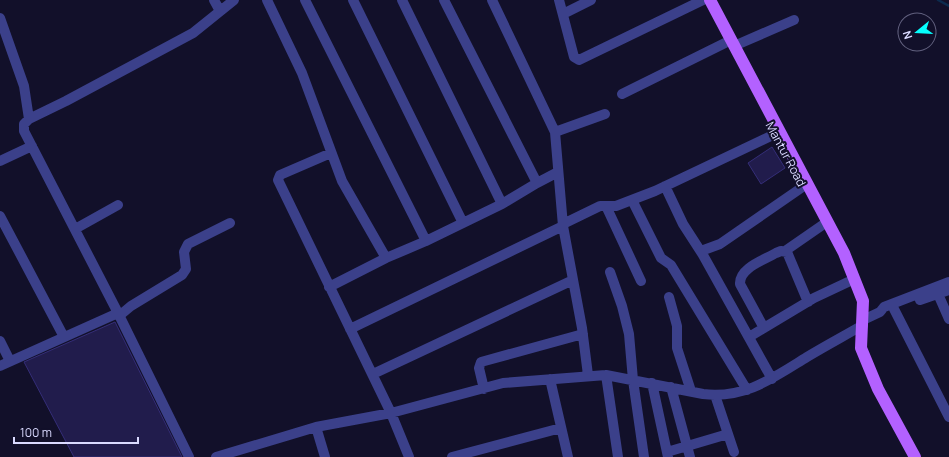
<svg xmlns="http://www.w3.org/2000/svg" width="949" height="457" viewBox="0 0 949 457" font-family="Manrope,sans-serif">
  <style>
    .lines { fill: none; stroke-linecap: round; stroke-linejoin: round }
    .stream { stroke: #0c2b4e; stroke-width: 2.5 }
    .building { fill: #211c4c; stroke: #352e78 }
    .minor { stroke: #3b408a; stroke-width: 10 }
    .major { stroke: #b361ff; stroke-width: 12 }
    .labels { text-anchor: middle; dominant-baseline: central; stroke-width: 4; stroke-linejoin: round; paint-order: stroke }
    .street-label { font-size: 12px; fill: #dadaff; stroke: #12102a }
  </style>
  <rect width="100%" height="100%" fill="#12102a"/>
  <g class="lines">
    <path class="stream" d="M938,0L949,6"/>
  </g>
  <path class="building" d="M772,147L785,168L761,184L748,163Z
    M115,322L182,457H74L24,362Z"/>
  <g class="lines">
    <path class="minor" d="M214,0L220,11
      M267,0L302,73L342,181L386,258
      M305,0L426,241L502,204L537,183
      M353,0L463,223
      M402,0L502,204
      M444,0L537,183L558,172
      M492,0L555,132
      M559,0L574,57L579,60L703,0
      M563,14L591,0
      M0,18L24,86L29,119
      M734,46L794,20
      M622,94L725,43
      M331,153L280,175L278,180L391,413L409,457
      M0,161L32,146
      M665,186L683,224L703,255L772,379
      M632,200L661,258L671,265L747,390
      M606,206L641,281
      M0,216L64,337
      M563,224L600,206H616L655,191L775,134
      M75,229L118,205
      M701,251L720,244L804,186
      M785,251L824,224
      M610,272L622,306L629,334L633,380L644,457
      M329,287L386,258L426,241
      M938,294L949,319
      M669,297L677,326V348L691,391
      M920,300L949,290
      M894,309L949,417
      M119,316L131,306L182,275L186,269L184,252L188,244L230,223
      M863,320L880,312L884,307L949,282
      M764,328L740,284C739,268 764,260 776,253L781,251L787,252L808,302
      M350,329L563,226
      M749,337L814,298L848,282
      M0,341L10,361
      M0,366L118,313
      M373,374L573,280
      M588,375L582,328L563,226L555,132L605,114
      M606,375L618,457
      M550,379L568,457
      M652,383L668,457
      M671,387L690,457
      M484,389L479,368L481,362L583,334
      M715,395L734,452
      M316,427L325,457
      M667,452L728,434
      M189,457L118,313L24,131V124L29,119L66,101L193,33L234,0
      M216,457L316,427L391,413L503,383L606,375L703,394C745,399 773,378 807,357C825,346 844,336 863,325
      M452,457L561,428"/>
    <path class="major" d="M710,0L844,253L863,301L861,348L878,389L915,457"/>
  </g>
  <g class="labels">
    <g class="street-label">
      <text transform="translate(786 154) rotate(62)">Mantur Road</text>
    </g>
  </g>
  <g transform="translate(917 32) rotate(252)"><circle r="19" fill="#12102a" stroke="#62617f"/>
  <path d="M0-3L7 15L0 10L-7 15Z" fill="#06fffe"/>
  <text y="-6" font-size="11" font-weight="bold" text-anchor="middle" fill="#dadaff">N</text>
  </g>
  <path d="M14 437v6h124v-6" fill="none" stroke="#dadaff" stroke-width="2"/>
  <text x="20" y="437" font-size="12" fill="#dadaff" stroke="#12102a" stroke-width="3" paint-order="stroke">100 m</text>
</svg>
